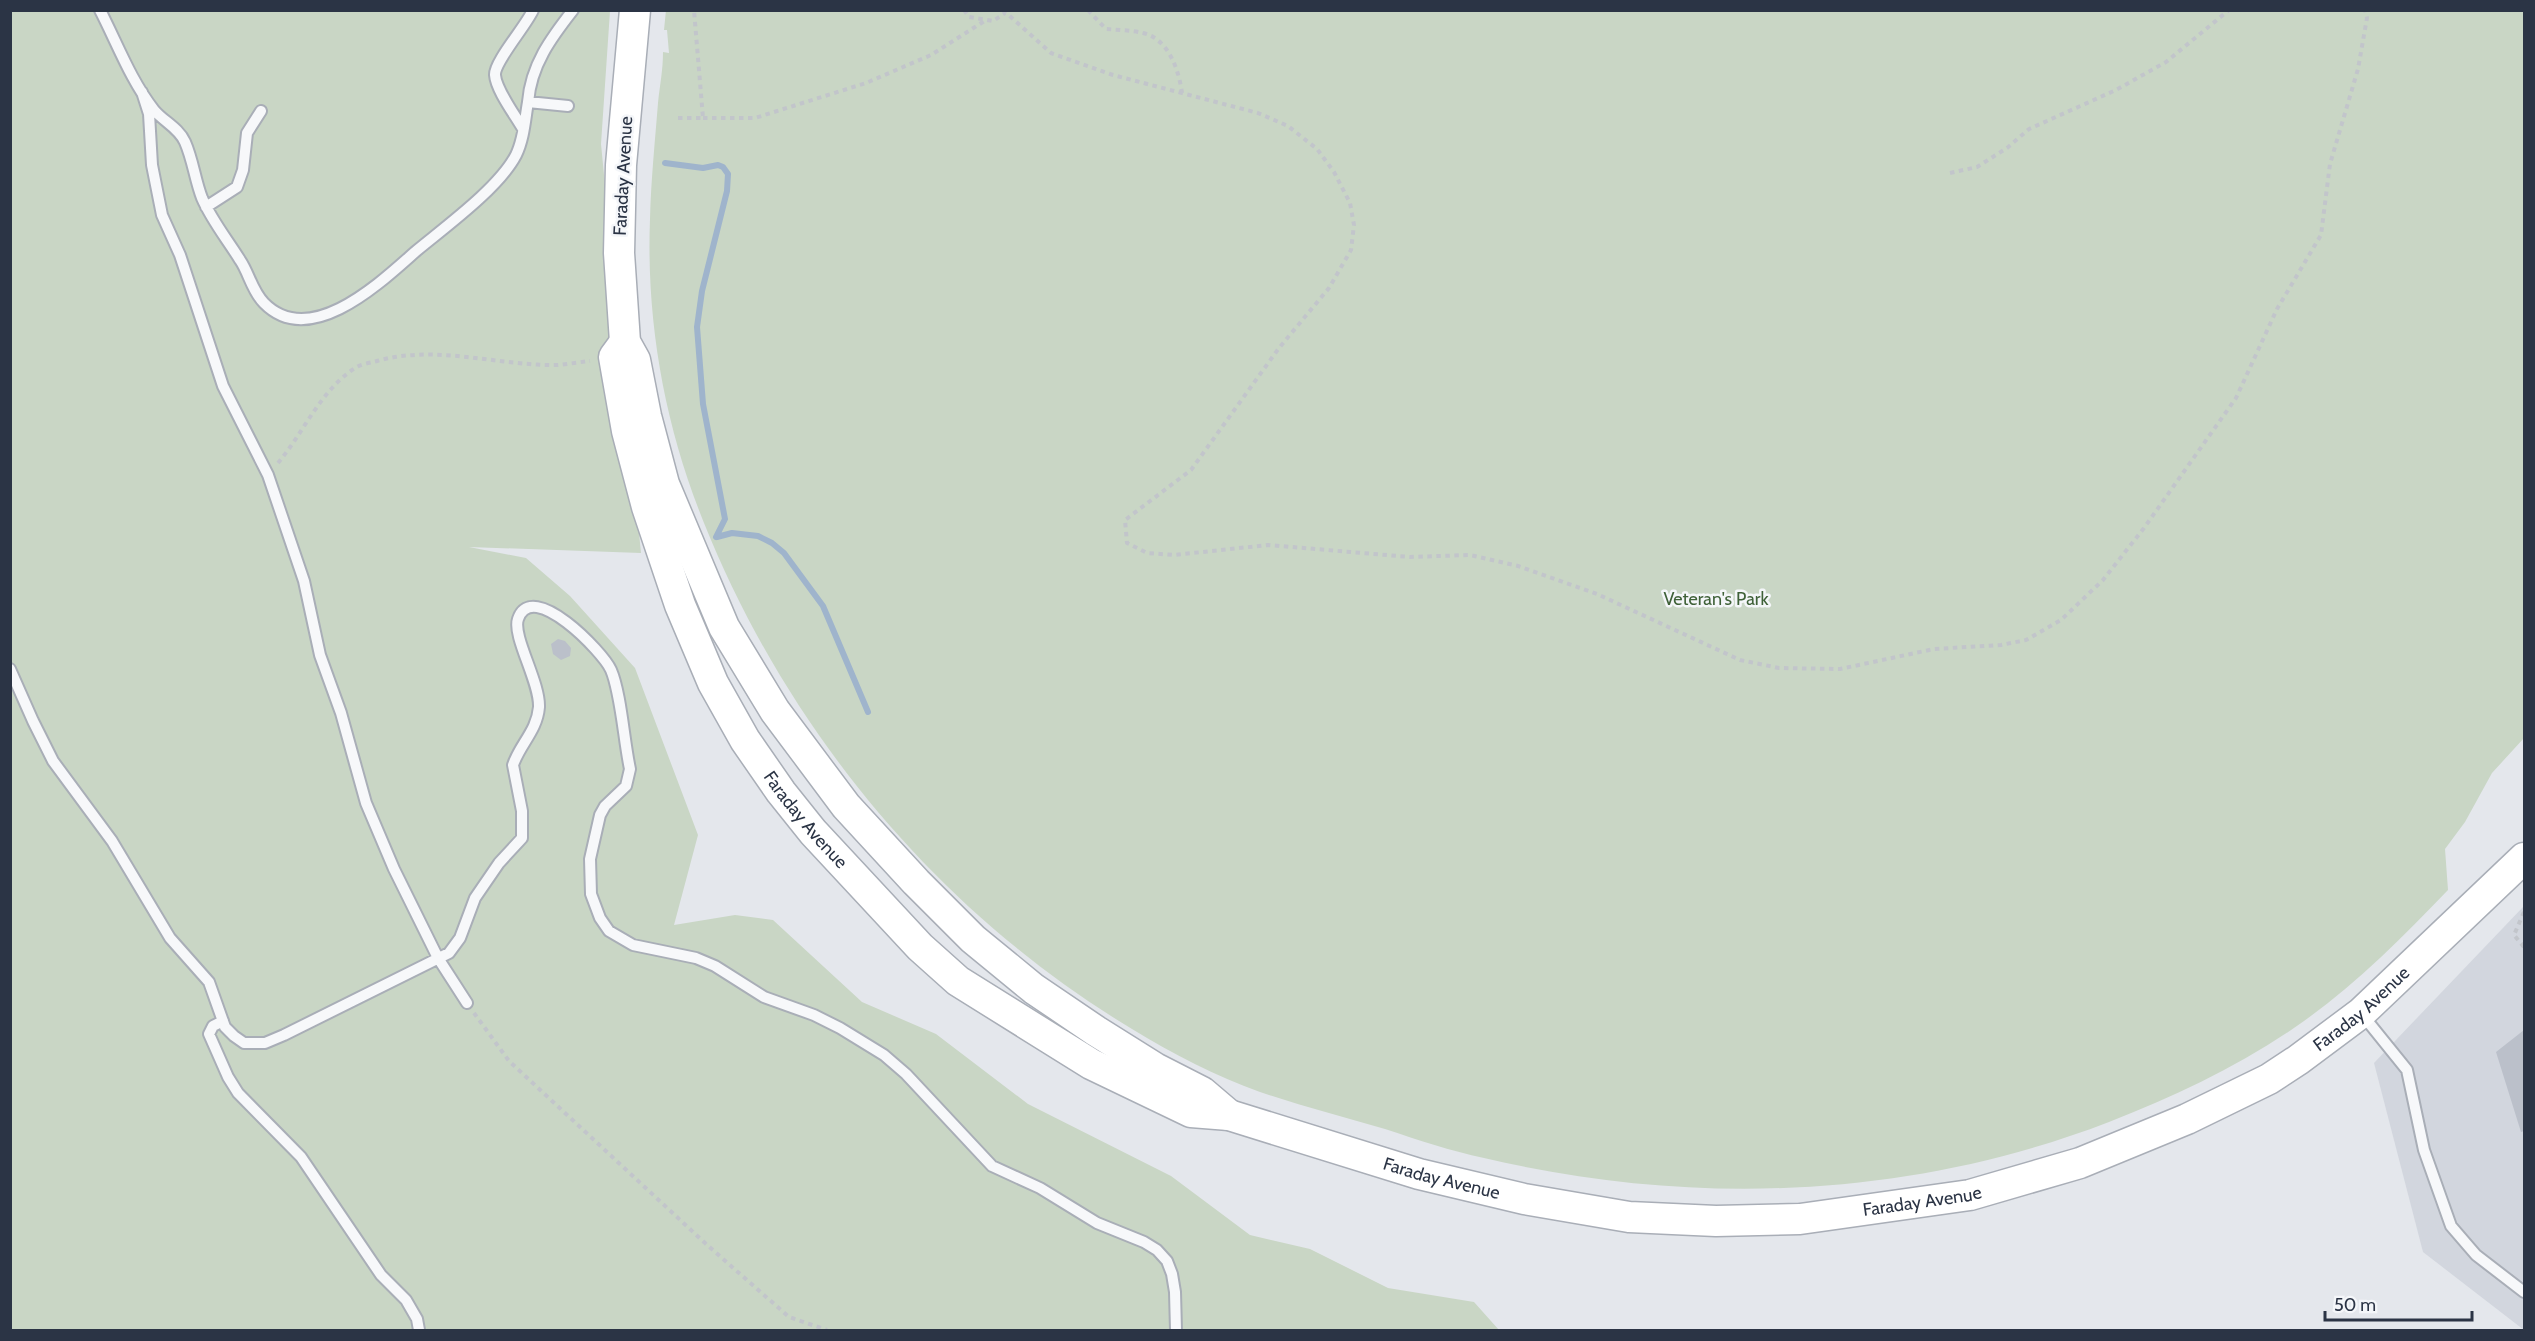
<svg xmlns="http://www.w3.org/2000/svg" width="2535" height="1341" viewBox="0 0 2535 1341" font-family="Cabin,sans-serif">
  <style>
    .built { fill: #d2d6de }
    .green { fill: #c9d6c5 }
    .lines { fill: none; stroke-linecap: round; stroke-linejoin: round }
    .stream { stroke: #9fb4cc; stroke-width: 6 }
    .building { fill: #bbc0ca }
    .lane-casing { stroke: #a9aeb7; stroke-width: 14 }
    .secondary-casing { stroke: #a9aeb7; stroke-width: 33 }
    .path { stroke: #c2c5cb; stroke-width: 4; stroke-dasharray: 4.5 4.5; stroke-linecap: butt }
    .lane { stroke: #f7f8fa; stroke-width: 10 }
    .secondary { stroke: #fff; stroke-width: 30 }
    .labels { text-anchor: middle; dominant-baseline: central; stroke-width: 5; stroke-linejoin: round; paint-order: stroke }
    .street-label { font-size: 18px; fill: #2b3445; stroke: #f4f6f9 }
    .park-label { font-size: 18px; fill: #3f6138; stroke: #f4f6f9 }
  </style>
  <rect width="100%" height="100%" fill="#e4e7ec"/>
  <path class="built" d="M2524,906V1330L2423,1252L2374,1063Z"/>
  <path class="green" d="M666,10L2524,11V738L2492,773L2465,822L2445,849L2448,890C2403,937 2357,983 2304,1021C2244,1064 2178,1095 2109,1122C1909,1199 1692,1207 1484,1158C1451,1151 1418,1140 1385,1129C1343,1117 1301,1106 1260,1092C1216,1076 1173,1054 1132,1029C939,913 788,732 704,523C665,426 646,324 650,219C651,180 655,141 658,103C660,84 663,70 663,52L669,53L667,30H664Z
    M10,11H610L601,144L641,553L469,547L526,558L570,596L635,668L698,835L674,925L735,915L773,920L862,1002L936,1034L1028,1104L1171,1176L1250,1235L1310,1249L1388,1288L1474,1302L1499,1330H11Z"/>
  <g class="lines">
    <path class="stream" d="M665,163L703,168L718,165L723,167L728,174L727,191L702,291L697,327L703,404L725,519L716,537
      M717,537L732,533L758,536L772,543L784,553L823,606L868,712"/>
  </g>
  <path class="building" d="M558,639L565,641L571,648L570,656L561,660L553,654L551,644Z
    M2524,1030V1131L2521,1132L2496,1052Z"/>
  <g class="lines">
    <defs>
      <path id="lane" d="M100,10C117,43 131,81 154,110C163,121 179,128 185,142C193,160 195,180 202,198C212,221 227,239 240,260C249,273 252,291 264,303C310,350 381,282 415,252C445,227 499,188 516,155C524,139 525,119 528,102L568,106
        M142,92L149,114L152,165L162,215L180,255L223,386L268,475L304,581L320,655L341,713L366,803L394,869L438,958L467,1003
        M528,102C531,65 551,38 573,10
        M523,129C515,115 496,90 495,75C494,62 526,26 533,10
        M206,207L237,187L243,170L247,133L261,111
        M10,669L33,721L53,761L112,841L170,938L209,982L225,1027L234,1036L244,1043H265L284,1035L449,953L460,938L475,898L499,863L522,838V811L513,765C520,744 537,731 539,707C540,682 512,636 518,619C532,578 603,652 611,670C621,693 624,742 630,769L626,786L605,806L600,815L590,859L591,894L600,918L609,931L633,945L696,958L715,966L764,997L814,1015L840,1028L884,1055L906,1074L992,1166L1040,1188L1097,1223L1144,1242L1157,1250L1167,1261L1172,1274L1175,1292L1176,1330
        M2361,1013L2407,1070L2424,1150L2451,1226L2476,1255L2524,1292
        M223,1021L213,1026L209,1034L228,1077L238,1093L301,1157L381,1275L406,1300L417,1319L419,1330"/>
      <g id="secondary">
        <path d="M635,10L621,165L619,253L625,342L635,360L646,416L664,484L724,627L775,711L846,806L916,882L973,939L1034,989L1096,1031L1155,1068L1202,1092L1229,1115"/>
        <path id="s1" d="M625,342L614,357L627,431L647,507L680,605L713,683L745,740L781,792L813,832L920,947L958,981L1091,1064L1191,1112L1229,1115L1419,1174L1524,1199L1629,1217L1716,1221L1800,1219L1970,1195L2080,1163L2187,1119L2269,1079L2298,1060L2361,1013L2524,858"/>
      </g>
    </defs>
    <use href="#lane" class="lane-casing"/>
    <use href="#secondary" class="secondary-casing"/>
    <path class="path" d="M964,10L969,17L993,21L1005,13
      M1003,10L1051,53L1113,75L1258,113L1288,126L1317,149L1334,172L1350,203L1354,225L1351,250L1329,288L1279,348L1191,470L1125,520L1127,543L1147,553L1174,555L1268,545L1410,557L1470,555L1518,566L1597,594L1740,660L1779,668L1840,669L1934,649L2001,645L2026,640L2061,620L2103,580L2144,528L2236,398L2277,309L2321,235L2330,164L2358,69L2367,18L2365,10
      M1088,10L1106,29C1118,30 1132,30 1143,33C1169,39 1179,71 1182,93
      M678,118H703L694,10
      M703,118H755L866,83L931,55L986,20
      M1950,173L1977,167L2007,148L2029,129L2116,90L2166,62L2229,10
      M278,463C304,432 320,391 355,368C361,364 370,363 377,361C437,344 497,366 558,365C569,364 580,362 590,361
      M2524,912L2514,935L2524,947
      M474,1013L509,1061L706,1244L789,1317L827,1330"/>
    <use href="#lane" class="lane"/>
    <use href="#secondary" class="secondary"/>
  </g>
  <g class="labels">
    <g class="street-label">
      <text transform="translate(623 176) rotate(-87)">Faraday Avenue</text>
      <text stroke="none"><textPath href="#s1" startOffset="526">Faraday Avenue</textPath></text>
      <text stroke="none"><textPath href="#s1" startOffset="2248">Faraday Avenue</textPath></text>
      <text stroke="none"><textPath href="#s1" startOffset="1276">Faraday Avenue</textPath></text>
      <text stroke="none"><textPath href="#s1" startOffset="1762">Faraday Avenue</textPath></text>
    </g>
    <g class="park-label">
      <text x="1716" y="599">Veteran's Park</text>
    </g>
  </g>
  <rect width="2535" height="1341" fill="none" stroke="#2b3445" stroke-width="24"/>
  <path d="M2325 1311v9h147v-9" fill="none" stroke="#2b3445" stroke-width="3"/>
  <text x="2334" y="1311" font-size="18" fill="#2b3445" stroke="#f4f6f9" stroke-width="4.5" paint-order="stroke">50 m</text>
</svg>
